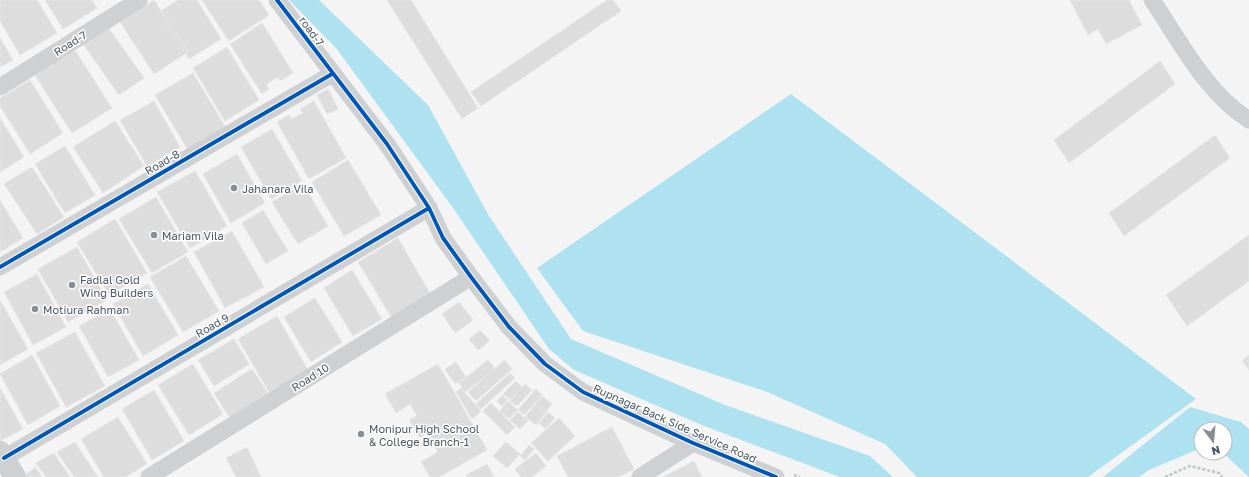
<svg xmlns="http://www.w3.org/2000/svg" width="1249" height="477" viewBox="0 0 1249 477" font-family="'Golos Text',sans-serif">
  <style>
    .water { fill: #aee2f0 }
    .building { fill: #ddddde; stroke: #e5e6e7 }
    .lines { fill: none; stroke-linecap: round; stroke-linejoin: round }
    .path { stroke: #bcc7c4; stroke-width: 2.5; stroke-dasharray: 3 2; stroke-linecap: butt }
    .minor { stroke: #ced0d2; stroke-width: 17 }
    .tertiary { stroke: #ced0d2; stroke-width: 22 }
    .cycleway-casing { stroke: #fff; stroke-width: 6 }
    .cycleway { stroke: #0057b8; stroke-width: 4 }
    .poi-dot { fill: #868d94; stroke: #fff; stroke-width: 1.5 }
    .labels { text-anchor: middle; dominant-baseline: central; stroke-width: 3; stroke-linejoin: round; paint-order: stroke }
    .street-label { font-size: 11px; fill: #4a5661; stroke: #fff }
    .poi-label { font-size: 11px; fill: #4a5661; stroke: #fff; text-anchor: start }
  </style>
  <rect width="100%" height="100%" fill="#f4f4f4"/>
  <path class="water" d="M289,0H319L428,105L489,216L571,339L725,405L870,456L893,477H840L704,426L574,370L549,349L451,205L336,48Z
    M791,94L1196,399L1088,477H917L885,444L767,392L583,331L537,268Z
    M1190,407L1241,422L1249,429V477L1223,453H1225V429H1201V448L1149,470L1139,477H1103Z"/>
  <path class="building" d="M0,0H37L57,33L20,55L0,21Z
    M45,0H92L97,8L63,29Z
    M154,0L188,52L154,74L120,22Z
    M178,0H197L221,39L189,59L159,12Z
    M202,0H259L269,15L229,41Z
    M387,0H411L478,108L462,119Z
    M607,0H613L621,11L481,106L471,92Z
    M1070,0H1129L1142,25L1106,44L1098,29L1088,35Z
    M262,23L293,73L280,81L278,77L266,85L269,89L262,94L230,44Z
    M108,27L144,78L119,95L83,44Z
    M0,38L13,60L0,67Z
    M227,47L259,100L225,121L193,68Z
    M74,49L112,108L72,133L34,74Z
    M1160,61L1175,84L1069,163L1054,140Z
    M193,73L229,133L191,155L155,95Z
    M30,80L63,133L30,154L0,106V98Z
    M328,89L338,109L327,114L317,95Z
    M154,101L180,147L147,166L120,120Z
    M314,101L346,158L309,179L277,122L289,115L292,119L303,113L300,109Z
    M0,118L24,157L0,172Z
    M115,121L144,166L103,193L73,147Z
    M272,129L302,181L271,199L241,147Z
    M1215,135L1230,158L1124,236L1109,213Z
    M65,146L95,195L65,213L35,164Z
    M237,154L265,203L231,223L203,174Z
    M348,160L381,215L344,236L312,182Z
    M32,167L64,217L37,234L4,184Z
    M195,171L227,226L190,248L157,192Z
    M303,184L328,226L298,244L272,202Z
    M156,197L188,252L152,273L119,219Z
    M0,200L23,238L0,252Z
    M263,210L288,251L266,264L242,223Z
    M115,219L147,273L109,295L77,242Z
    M232,231L264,287L225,308L194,252Z
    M1249,235V281L1187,326L1166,295Z
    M398,238L431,295L392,318L358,262Z
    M77,247L107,300L68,322L38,269Z
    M186,256L219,311L183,332L150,277Z
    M352,270L382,319L353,336L324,288Z
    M37,274L66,327L33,345L4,292Z
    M148,284L178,335L143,356L113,304Z
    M315,298L342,342L311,362L284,317Z
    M0,300L28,349L0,365Z
    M459,302L473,320L455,333L442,314Z
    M110,309L139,360L108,377L79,326Z
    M277,316L308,370L269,392L238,339Z
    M480,330L490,341L478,350L469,339Z
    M75,332L105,386L66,407L36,353Z
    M234,339L249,364L214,386L198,360Z
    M32,355L60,406L28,425L0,374Z
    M1249,355V370L1242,361Z
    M488,360L495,369L465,392L459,383Z
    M505,360L512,369L476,401L468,392Z
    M456,362L466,377L455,384L445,369Z
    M193,364L223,414L189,435L158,385Z
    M438,364L487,450L439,477H430L421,462L438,452L427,433L420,438L409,420L417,416L410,404L396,413L385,394Z
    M252,369L268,393L230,418L214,393Z
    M510,373L515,378L481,409L476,404Z
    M516,381L522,387L510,400L503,394Z
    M525,384L532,390L517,406L510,401Z
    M0,388L23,429L0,441Z
    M461,388L481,411L472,419L456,392Z
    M536,389L542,395L524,415L518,410Z
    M154,390L184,441L152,460L122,409Z
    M502,395L507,400L502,406L497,401Z
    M542,396L552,404L536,425L525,417Z
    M508,401L518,410L509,419L500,411Z
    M491,403L515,427L507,435L483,411Z
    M518,412L528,421L520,429L510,420Z
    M548,412L555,418L545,429L539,423Z
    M118,417L147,464L125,477H104L81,439Z
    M559,418L575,436L548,461L531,443Z
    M612,427L634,469L619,477H568L557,456Z
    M75,442L98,477H74L57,452Z
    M506,442L520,454L507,468L493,456Z
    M529,445L534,449L525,460L520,456Z
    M247,447L261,477H236L226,458Z
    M54,453L70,477H46L36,463Z
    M536,453L546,466L532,477H521L515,469Z
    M694,461L702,477H663Z
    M487,464L494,477H467L466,475Z
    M36,467L42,477H22Z"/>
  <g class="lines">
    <path class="path" d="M794,475L800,477
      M1165,477L1190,466L1219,473L1222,477"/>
    <path class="minor" d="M277,0L387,144L429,208L443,238L471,277L509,327L545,364L583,392L693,443L776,477
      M1152,0C1180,41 1206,93 1249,120
      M0,87L139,0
      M0,267L332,74
      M4,458L429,208
      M149,477L471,277
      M640,477L693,443"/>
    <path class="tertiary" d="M0,452L15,477"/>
    <defs>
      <path id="cycleway" d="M277,0L387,144L429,208L443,238L471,277L509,327L545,364L583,392L693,443L776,477
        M0,267L332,74
        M4,458L429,208"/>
    </defs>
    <use href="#cycleway" class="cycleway-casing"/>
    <use href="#cycleway" class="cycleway"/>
  </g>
  <g class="poi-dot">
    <circle cx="234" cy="188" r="4"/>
    <circle cx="154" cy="235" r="4"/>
    <circle cx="72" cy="285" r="4"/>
    <circle cx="35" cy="309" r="4"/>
    <circle cx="361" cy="434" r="4"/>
  </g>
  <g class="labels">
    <g class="street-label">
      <text transform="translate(312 31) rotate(54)">road-7</text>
      <text transform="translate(70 43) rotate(-32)">Road-7</text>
      <text transform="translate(162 162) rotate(-30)">Road-8</text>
      <text transform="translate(212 325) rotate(-30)">Road 9</text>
      <text transform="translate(310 377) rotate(-32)">Road 10</text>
      <text transform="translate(675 423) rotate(24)">Rupnagar Back Side Service Road</text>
    </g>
    <g class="poi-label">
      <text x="242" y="188">Jahanara Vila</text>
      <text x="162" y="235">Mariam Vila</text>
      <text x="80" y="279">Fadlal Gold<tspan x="80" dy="13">Wing Builders</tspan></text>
      <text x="43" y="309">Motiura Rahman</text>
      <text x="369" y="428">Monipur High School<tspan x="369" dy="13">&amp; College Branch-1</tspan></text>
    </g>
  </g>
  <g transform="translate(1213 441) rotate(164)"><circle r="19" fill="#ffffff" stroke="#b7bbc0"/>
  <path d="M0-3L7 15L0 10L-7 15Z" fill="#868d94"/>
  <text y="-6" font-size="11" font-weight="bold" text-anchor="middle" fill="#4a5661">N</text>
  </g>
</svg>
